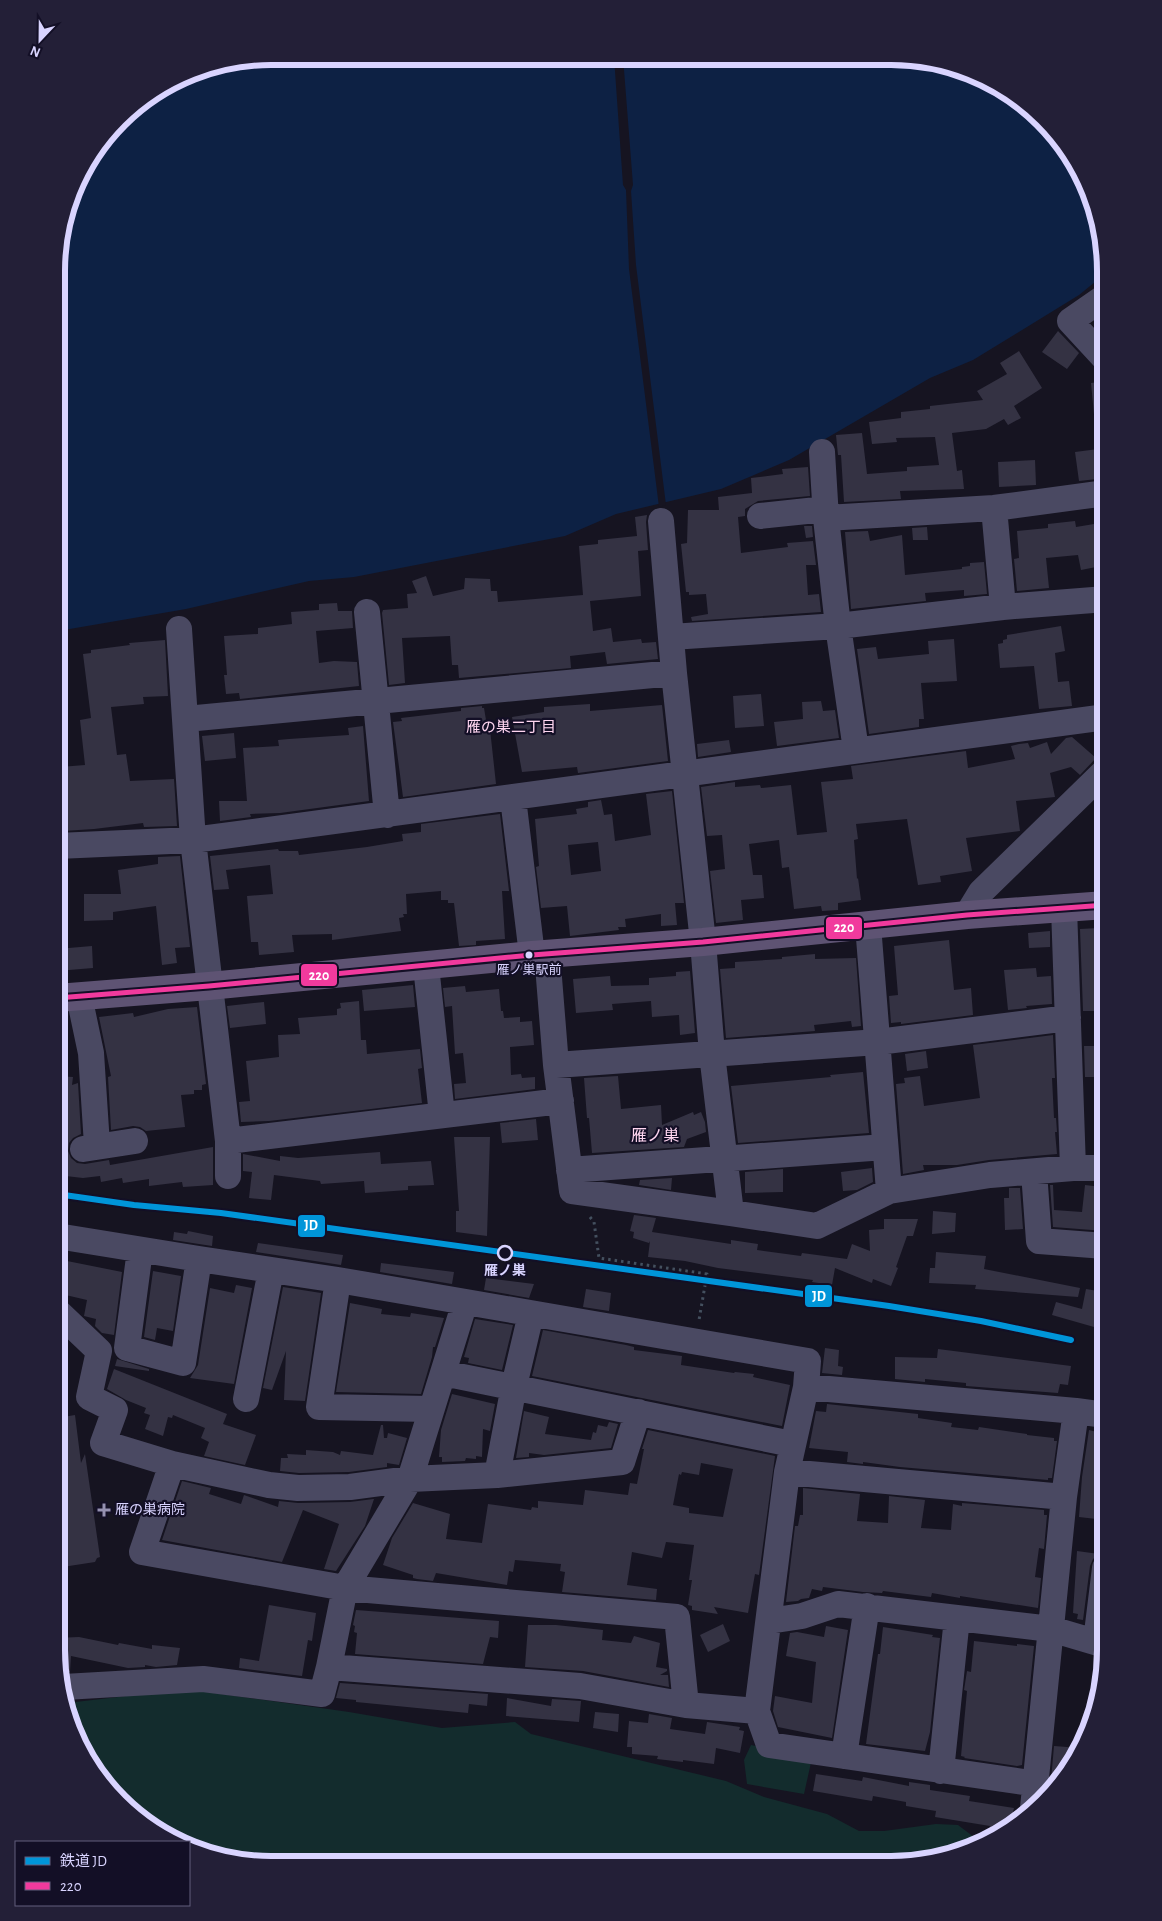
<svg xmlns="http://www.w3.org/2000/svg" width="1162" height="1921" viewBox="0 0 1162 1921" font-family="'Alegreya Sans','Noto Sans JP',sans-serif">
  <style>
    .green { fill: #132c2d }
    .water { fill: #0d2144 }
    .pier { fill: #161421 }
    .building { fill: #343243; fill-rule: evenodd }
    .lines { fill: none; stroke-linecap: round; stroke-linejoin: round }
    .path { stroke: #44505f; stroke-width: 3; stroke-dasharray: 2.5 4; stroke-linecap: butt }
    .minor { stroke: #4a4962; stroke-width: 26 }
    .major { stroke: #5e5373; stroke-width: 28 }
    .bus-1-casing { stroke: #130f26; stroke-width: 9 }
    .bus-1 { stroke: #f13a9d; stroke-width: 5 }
    .rail-1-casing { stroke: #130f26; stroke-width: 10 }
    .rail-1 { stroke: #0095d9; stroke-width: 6 }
    .bus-dot { fill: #d9d4ff; stroke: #130f26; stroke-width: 2 }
    .stop-dot { fill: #130f26; stroke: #d9d4ff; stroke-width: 2.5 }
    .poi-dot { fill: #9591b1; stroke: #130f26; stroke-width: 2 }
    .labels { text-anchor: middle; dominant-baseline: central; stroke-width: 4.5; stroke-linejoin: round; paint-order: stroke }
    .bus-label { font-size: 13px; fill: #d9d4ff; stroke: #130f26 }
    .stop-label { font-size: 14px; font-weight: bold; fill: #d9d4ff; stroke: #130f26 }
    .poi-label { font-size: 14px; fill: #d9d4ff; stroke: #130f26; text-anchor: start }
    .neighbourhood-label { font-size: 15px; fill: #ffd6f0; stroke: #130f26 }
    .quarter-label { font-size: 16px; fill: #ffd6f0; stroke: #130f26 }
    .rim { fill: none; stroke: #d9d4ff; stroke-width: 6 }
    .line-badge { stroke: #130f26; stroke-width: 2 }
    .badge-label { font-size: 14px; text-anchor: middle; font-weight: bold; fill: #fff }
  </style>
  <rect width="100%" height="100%" fill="#161421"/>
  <path class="green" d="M186,1689L349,1712L442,1728L515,1722L531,1734L726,1781L764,1797L827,1814L859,1831H884L936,1824L958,1825L982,1843L973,1848L891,1865L244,1863L189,1848V1842H179L141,1820L101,1780L73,1732L67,1703Z
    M751,1745L812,1758L804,1794L747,1784L744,1760Z"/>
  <path class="water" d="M271,56L919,58L973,73L1022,101L1061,141L1089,189L1106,273L1079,295L973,360L930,378L789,460L721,489L616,514L565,536L354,577L309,581L186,609L58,631V244L79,176L129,110L189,73Z"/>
  <path class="pier" d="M614,57H623L633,185L631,191L636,265L666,505L659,507L629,269L626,190L623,185Z"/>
  <path class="building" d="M1058,331L1079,353L1067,369L1042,352Z
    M1019,351L1042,388L1014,406L1021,418L1008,425L1004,419L986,429L952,433L957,471L962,470L964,489L900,491L901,499L844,502L841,455H838L836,435L862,433L867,474L907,471V467L939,465L935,437L896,438L897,442L872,444L869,422L901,418V412L930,409V406L983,400L977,391L1007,374L1000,363Z
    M1106,381V425H1095L1091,383Z
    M1106,448V478L1079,481L1075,452Z
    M1035,460L1036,485L999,487L998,462Z
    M808,467L810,496L758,501L745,509V516L738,517L741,553L788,547L787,543L813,541L816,565H806L808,595L819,594L821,612L692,621L691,617L708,614L706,594L689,595V592H686L681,544L687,543L688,510H719L718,497L752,493L751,478L783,474L782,469Z
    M647,515L646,522L648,550L638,551L641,596L590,601L593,631L611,628L613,642L641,639L642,643L656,642L658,659L607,664L605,652L570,656L571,668L459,678L458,665H452L450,636L402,638L405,683L389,685L382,613L383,610L408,608L407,594L417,593L412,581L426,576L433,596L464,589L465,578L490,579L491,591H497L498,602L583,595L579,546L598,544V540L637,536L635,517Z
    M1075,521L1076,527L1106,522V565L1081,570L1078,555L1046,558L1049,588L1017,591L1014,559L1019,558L1017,531L1048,528V524Z
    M804,526H812L813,537L806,538Z
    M927,527L928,540H913L912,528Z
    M868,531L870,541L902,535L905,575L962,569V567L970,566V563L984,562L987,594L964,596V590L925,593L926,601L851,609L845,532Z
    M337,603L338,611H352L353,628L316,631L319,663L334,661L357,662L359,686L240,699L239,693L226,694L224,675H227L224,636L258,634V628L292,624L291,612L319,610V604Z
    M1061,626L1065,651L1055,653L1058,682L1069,681L1072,706L1039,709L1034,666L1000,668L998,644L1003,643V640L1007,639V635Z
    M954,639L957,681L921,683L924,719H919V727L869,734L857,649L876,647L878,659L929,654L928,641Z
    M165,640L168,696L143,697L144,704L111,707L117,755L126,754L130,781L174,779L177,826L144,827L143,823L94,829L63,831L60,767L85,765L80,720L91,718L83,654L91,653V650L130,645L129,643Z
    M761,694L764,726L735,728L733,696Z
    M821,701L823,711L835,710L839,738L777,746L774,722L803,719L802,702Z
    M590,704V711L662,705L668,761L578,773L577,767L522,772L512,717L544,712V707Z
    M482,706V708H484L486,720H489L496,784L403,797L393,722L402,721L401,718L461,711V708Z
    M363,726L369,801L280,813L250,814L251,817L220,821L219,801H247L243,748L279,746L278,740L289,739L349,735L348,728Z
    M234,733L236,758L205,761L202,736Z
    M1072,737L1096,758L1080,775L1071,767L1050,773L1055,797L1016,801L1020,831L966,838L972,871L940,876L941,882L918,885L907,819L856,824L858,839L854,840L857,879L858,878L861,900L838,903V910L822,911L821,906L794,909L789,867L782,868L779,840L749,844L753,875H762L764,898L741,900L743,920L716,923L710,871L725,869L722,835L707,836L701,787L735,782V787L760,785L761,788L791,785L797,835L827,832L821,782L853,779L851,766L966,751L968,768L1015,759L1011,746L1019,744L1028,743L1030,748L1047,742L1051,754L1066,738Z
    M729,740L731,752L698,757L697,744Z
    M672,791L684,903H675L677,925L661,926V914L625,919L626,927H618L619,930L570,936L567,906L541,908L536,867L539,866L535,819L577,814L576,809L588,807V802L601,800L604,815L612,814L615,841L651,835L646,794ZM598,842L601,871L571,875L568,845Z
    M500,814L509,891H502L505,939L476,941V945L459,946L454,903H448V900H441V891L406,894L407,914H403L404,917L399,918L401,931L332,940V934L292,935L294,952L259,955L258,942H251L247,896L273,894L270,865L226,870L229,889L214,890L210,856L278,849L279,851H298L299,855L367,847L403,841L402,834L421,832V824Z
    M180,856L190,947L175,948L177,963L162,965L156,906L113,912V920L84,921V894H121L118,870L158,864V857Z
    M1099,928V1011H1083L1080,929Z
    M1050,931V947L1029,948L1028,933Z
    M949,940L954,990L971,988L973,1015L901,1024V1022L891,1023L889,996L898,995L894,946Z
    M92,946L93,968L57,971V949Z
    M815,954V959L856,958L861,1026L852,1027L851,1021L814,1025L815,1031L726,1038L720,969L735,968V962L782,959V957Z
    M1036,968L1037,977L1051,976L1052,1004L1026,1006L1027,1008L1008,1010L1004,970Z
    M690,971L695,1033L680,1035L679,1015L652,1017L651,1001L612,1004L613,1010L576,1013L573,979L610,976L611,986L649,985V978L676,976V972Z
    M413,985L415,1007L364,1011L362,990Z
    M465,986L466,992L499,989L501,1011H503L504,1018L520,1017V1022L532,1021L534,1045L510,1047L511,1075L521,1074L522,1078L535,1077V1089L455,1099L454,1084L466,1083L463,1053L455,1054L452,1006L445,1007L443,988Z
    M359,1001L361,1040H366L367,1054L420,1049L422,1068L418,1069L422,1103L269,1121L241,1122L239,1102L250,1101L246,1061L279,1057L278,1035L300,1034L298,1018L337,1015V1009L341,1008L340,1003Z
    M264,1002L266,1024L230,1028L227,1006Z
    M197,1007L206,1084L202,1085V1090H194V1094L181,1095L185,1127L146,1131L140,1127L133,1126L111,1130L108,1077L111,1076L99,1017L133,1013L134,1017L168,1009Z
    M1053,1035L1055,1078H1052L1054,1118H1056L1057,1132H1055L1057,1154L989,1160L957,1165H923L924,1170L903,1174L896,1084L905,1083L904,1078L920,1076L924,1106L980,1098L973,1045Z
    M1084,1046H1105V1077H1085Z
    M926,1051L928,1068L907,1071L905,1054Z
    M863,1072L869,1133L738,1143L731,1086L831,1077L830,1075Z
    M57,1076L73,1077L72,1085L78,1083L81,1134L73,1138L69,1143L68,1151L71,1158L77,1163L85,1164L109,1160L110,1165L213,1147V1185L183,1187L182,1182L149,1186V1179L123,1183L122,1178L101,1182L100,1176L83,1178L57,1175Z
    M618,1076L621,1109L661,1105L662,1125L693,1112L694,1115L701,1112L705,1122L706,1132L687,1139L684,1147L592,1153L589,1118H587L584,1078Z
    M536,1119L538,1140L502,1143L500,1123Z
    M454,1137H490L487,1236L456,1232V1211H459Z
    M380,1152L381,1164L431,1161L434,1185L408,1186V1190L365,1193L364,1181L321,1184L320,1181L274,1175L271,1200L249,1198L252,1172L243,1171V1154L280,1161V1156L298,1158Z
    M872,1168L873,1182L857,1190L843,1191L841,1172Z
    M783,1169V1192L745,1193V1172Z
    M672,1178L671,1190L639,1185L640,1180Z
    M1050,1185H1053L1054,1210L1082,1212L1085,1185L1102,1187L1101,1200H1105L1102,1221H1105V1231L1053,1227Z
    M1009,1188H1020L1023,1229L1005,1230L1004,1198H1009Z
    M933,1211L956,1213L955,1232L932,1234Z
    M634,1215L656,1218L652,1232L731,1244V1240L758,1244L757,1250L801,1256L802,1253L847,1259L852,1244L870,1251L869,1230L884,1229V1219H918L913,1236H907L896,1267L898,1268L891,1286L873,1279L872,1283L835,1268L832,1285L812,1282L813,1280L718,1268L685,1261L648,1257L650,1241L649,1243L633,1238L634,1232L630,1231Z
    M188,1231L213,1236L212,1246L173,1240L174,1232L187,1234Z
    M258,1243L343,1255L341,1265L256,1252Z
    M936,1252L986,1256L984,1269L1080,1288L1078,1297L975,1289L976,1285L929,1283L930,1268H935Z
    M57,1259L122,1272L114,1335L102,1333L95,1326L96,1319L84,1316L87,1300L57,1293Z
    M381,1263L454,1272L452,1284L380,1272Z
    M153,1271L181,1276L173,1331L157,1328L155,1340L144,1337Z
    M486,1278L534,1284L529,1298L484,1290Z
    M236,1285L252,1288L234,1384L190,1378L198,1365L210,1288L234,1293Z
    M283,1287L321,1293L305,1401L284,1400L286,1351L272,1390L263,1388Z
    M586,1289L611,1293L609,1311L583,1307Z
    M1086,1289L1104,1292L1094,1327L1052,1315L1056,1302L1082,1309Z
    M350,1303L382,1309L381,1314L410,1317L411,1313L444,1318L435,1347H433L432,1357L421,1394L336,1392Z
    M475,1319L513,1325L502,1370L468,1363L469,1358L464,1357Z
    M543,1330L626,1345L634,1347V1350L682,1356L681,1365L734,1373L735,1372L754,1374L753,1377L790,1385L782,1426L532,1376Z
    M825,1348L839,1350L838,1366L843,1367L842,1375L822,1373Z
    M938,1349L1071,1366L1068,1385L1060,1384L1058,1393L966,1386V1383L925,1379V1382L895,1379V1357L937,1358Z
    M117,1359L149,1369V1371L115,1366Z
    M114,1369L227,1414L223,1424L256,1435L245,1465L204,1456L209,1442L201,1438L205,1428L173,1415L172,1418L168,1417L163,1436L145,1429L150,1415L144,1413L146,1408L126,1400L107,1389Z
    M452,1394L495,1404L490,1431L483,1429L482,1457L476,1456V1459L466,1458L465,1461L442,1462V1457H439L441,1430Z
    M827,1404L918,1414V1418L952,1423L951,1427L978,1430L979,1427L1027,1434V1435L1054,1438V1441H1057L1052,1478H1048V1480L900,1467L863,1462V1464L847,1462L848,1452L809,1448L816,1411L826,1412Z
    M524,1411L549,1417L545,1434L591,1440L593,1432L596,1433L598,1425L607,1427L609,1422L618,1424L611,1448L544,1455L529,1453V1457L516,1458Z
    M75,1415L81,1463L85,1454L100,1557L97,1558L95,1562L56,1568L57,1418Z
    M381,1425H383L384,1438H387L388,1433L407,1438L399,1465L387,1463V1467L349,1472L299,1473L280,1471L281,1458H288L287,1454L306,1455V1450L333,1452L340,1455L341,1451L373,1455Z
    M648,1430L775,1456L759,1575L755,1574L748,1613L714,1607L718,1614L692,1610V1606L688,1605L692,1580H689L694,1545L666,1542L662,1558L632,1552L627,1585L657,1589L656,1600L562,1592L565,1572L560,1571L561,1564L515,1560L513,1572L509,1571L507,1585L436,1573L433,1581L417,1579L413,1578V1575L383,1565L392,1538L413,1503L450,1514L446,1539L482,1543L488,1504L531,1510L532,1507L538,1508V1501L583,1505L585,1490L628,1495L630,1483L637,1484L644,1449H642ZM701,1463L733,1469L723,1517L689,1513V1508L673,1505L679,1474L681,1475L682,1472L699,1475Z
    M1089,1430L1105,1434V1520L1079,1517L1082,1477Z
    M182,1481L211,1488L209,1494L241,1504L244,1495L278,1507L279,1501L298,1503L350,1502L381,1498L374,1499L365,1526L336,1571L324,1569L339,1524L303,1510L282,1562L162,1540Z
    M803,1488L860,1494L857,1521L888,1523L889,1496L925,1500L921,1528L951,1530L953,1504L962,1506V1503L1044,1510V1515H1047L1044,1549L1039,1548L1035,1577L1041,1578L1038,1608L960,1596V1598L932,1593L931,1597L883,1591L882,1593L863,1592L823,1587L822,1591L812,1589L809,1598L801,1599L798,1601L786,1602L795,1526H798L800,1515H803Z
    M1077,1551L1099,1554L1093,1559L1090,1566L1083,1620L1077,1619L1078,1614L1073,1613Z
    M269,1605L316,1613L312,1641L308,1640L302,1676L239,1668L240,1658L259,1661Z
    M356,1610L499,1621L498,1638L490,1637L483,1664L355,1654L357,1633L354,1632L355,1626L353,1625Z
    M723,1624L730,1641L708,1652L700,1635Z
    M528,1625H556L603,1630L602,1640L631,1643L634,1636L660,1643L656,1667L667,1669V1671L660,1675H668L669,1687L583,1671L525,1667Z
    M826,1626L848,1630L832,1738L778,1727L773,1711L775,1696L812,1703L816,1662L786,1656L790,1633L797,1632L824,1637Z
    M883,1627L933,1635L932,1637L940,1638L930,1732L925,1751L866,1744L878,1654H880Z
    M79,1637L118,1645L119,1643L152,1649V1645L180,1648L177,1665L156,1667L145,1665V1667L128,1668L71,1656L70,1672L61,1673L56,1650V1638Z
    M974,1641L1017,1646V1644L1034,1646L1022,1765L1017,1766L964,1758L965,1757L961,1756L967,1691L964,1690L967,1671L971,1672Z
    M340,1683L488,1694L487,1706L469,1704L468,1713L356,1702V1700L336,1698Z
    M507,1698L551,1706L552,1699L581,1701L579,1722L506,1716Z
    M595,1712L619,1714L618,1732L593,1728Z
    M649,1714L672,1718L670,1729L705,1734L707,1722L740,1727L739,1730L744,1731L740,1753L716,1748L714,1764L683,1760V1762L657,1759L658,1756L632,1754V1747H627L629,1721L648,1723Z
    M1054,1746L1080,1748L1061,1780L1050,1792Z
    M816,1774L862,1781L863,1777L909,1786V1782L930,1785V1790L970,1796L969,1801L1014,1808L1013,1812L1019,1813L1023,1819L1000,1833L989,1831L990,1826L935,1817L936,1811L906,1806V1802L873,1796L872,1801L813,1791Z"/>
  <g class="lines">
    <path class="path" d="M590,1217L594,1222L599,1258L707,1274L699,1320"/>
    <path class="minor" d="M1106,360L1070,321L1106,296
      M822,452L826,518
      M994,508L1003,607
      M760,516L826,509
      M661,521L674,673L703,942L712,1054L731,1213
      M367,612L387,815
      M179,629L193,840L228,1141V1176
      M671,637L838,626L1003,607L1106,599
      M186,719L674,673
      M856,750L838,626L826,518L994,508L1106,493
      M513,798L532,955
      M57,846L193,840L1106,717
      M1064,908L1073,1168
      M967,915L981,892L1106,770
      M868,925L889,1191
      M547,953L556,1065L572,1191L731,1213L817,1226L889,1191L990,1175L1073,1168H1105
      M426,966L442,1115
      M79,996L91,1053L97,1145
      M556,1065L878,1042L1068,1018
      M228,1141L561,1101
      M83,1149L135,1141
      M569,1170L885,1147
      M1034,1172L1039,1241L1105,1246
      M57,1236L199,1259L338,1280L808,1361L806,1387L787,1472L757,1711L769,1745L1037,1784
      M140,1250L127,1348L183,1363L199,1259
      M338,1280L319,1407L431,1409
      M465,1302L410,1479L345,1588L329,1667L580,1686L686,1705L757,1711
      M57,1311L99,1351L89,1397L115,1410L103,1443L172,1464L269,1485L298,1488L350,1487L410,1479L497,1475L622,1462L638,1412
      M443,1373L792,1444
      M246,1399L271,1270
      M1076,1411L1105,1415
      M172,1464L142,1552L345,1588L677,1617L686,1705
      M787,1472L1064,1497L1076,1411L806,1387
      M497,1475L514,1386L531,1314
      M769,1621L802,1616L838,1604L1051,1629L1105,1645
      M1096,1641L1105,1568
      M64,1687L203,1679L322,1694L329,1667
      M844,1756L867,1606
      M941,1771L957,1618
      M1033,1808L1064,1497"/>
    <path class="major" d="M57,998L209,986L532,955L703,942L967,915L1106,905"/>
    <defs>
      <path id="bus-1" d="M57,998L209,986L532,955L703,942L967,915L1106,905"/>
    </defs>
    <use href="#bus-1" class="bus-1-casing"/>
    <use href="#bus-1" class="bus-1"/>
    <defs>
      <path id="rail-1" d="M57,1194L134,1205L221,1213L889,1306L981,1321L1071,1340"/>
    </defs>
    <use href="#rail-1" class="rail-1-casing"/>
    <use href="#rail-1" class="rail-1"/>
  </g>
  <circle class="bus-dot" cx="529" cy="955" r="4.5"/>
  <circle class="stop-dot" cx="505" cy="1253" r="7"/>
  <path class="poi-dot" d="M101.5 1502.5h5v5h5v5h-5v5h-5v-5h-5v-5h5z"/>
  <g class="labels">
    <g class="bus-label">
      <text x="529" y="970">雁ノ巣駅前</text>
    </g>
    <g class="stop-label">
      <text x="505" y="1271">雁ノ巣</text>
    </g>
    <g class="poi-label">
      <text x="115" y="1510">雁の巣病院</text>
    </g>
    <g class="neighbourhood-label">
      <text x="511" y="727">雁の巣二丁目</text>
    </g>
    <g class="quarter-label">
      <text x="655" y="1136">雁ノ巣</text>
    </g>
  </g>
  <path d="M0 0H1162V1921H0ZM271 65H891A206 206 0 0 1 1097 271V1650A206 206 0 0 1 891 1856H271A206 206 0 0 1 65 1650V271A206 206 0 0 1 271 65Z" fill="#231f37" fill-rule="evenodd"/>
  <path class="rim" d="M271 65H891A206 206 0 0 1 1097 271V1650A206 206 0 0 1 891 1856H271A206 206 0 0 1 65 1650V271A206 206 0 0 1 271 65Z"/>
  <g class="line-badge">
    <rect x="825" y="916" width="38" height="24" rx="5" fill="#f13a9d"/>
    <rect x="300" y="963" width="38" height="24" rx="5" fill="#f13a9d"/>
    <rect x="297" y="1214" width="29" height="24" rx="5" fill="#0095d9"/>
    <rect x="804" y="1284" width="29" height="24" rx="5" fill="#0095d9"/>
  </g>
  <g class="badge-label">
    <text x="844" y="932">220</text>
    <text x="319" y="980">220</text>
    <text x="311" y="1230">JD</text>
    <text x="819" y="1301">JD</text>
  </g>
  <rect x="15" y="1841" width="175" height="65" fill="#130f26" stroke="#625e7d"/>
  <rect x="25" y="1857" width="25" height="8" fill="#0095d9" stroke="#625e7d"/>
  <text x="60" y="1866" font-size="15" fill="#d9d4ff">鉄道 JD</text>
  <rect x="25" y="1882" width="25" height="8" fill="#f13a9d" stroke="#625e7d"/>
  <text x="60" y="1891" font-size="15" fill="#d9d4ff">220</text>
  <g transform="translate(40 40) rotate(202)" stroke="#130f26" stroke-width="4" paint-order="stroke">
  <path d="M0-4L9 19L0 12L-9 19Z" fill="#d9d4ff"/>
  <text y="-8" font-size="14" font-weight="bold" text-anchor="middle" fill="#d9d4ff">N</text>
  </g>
</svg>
